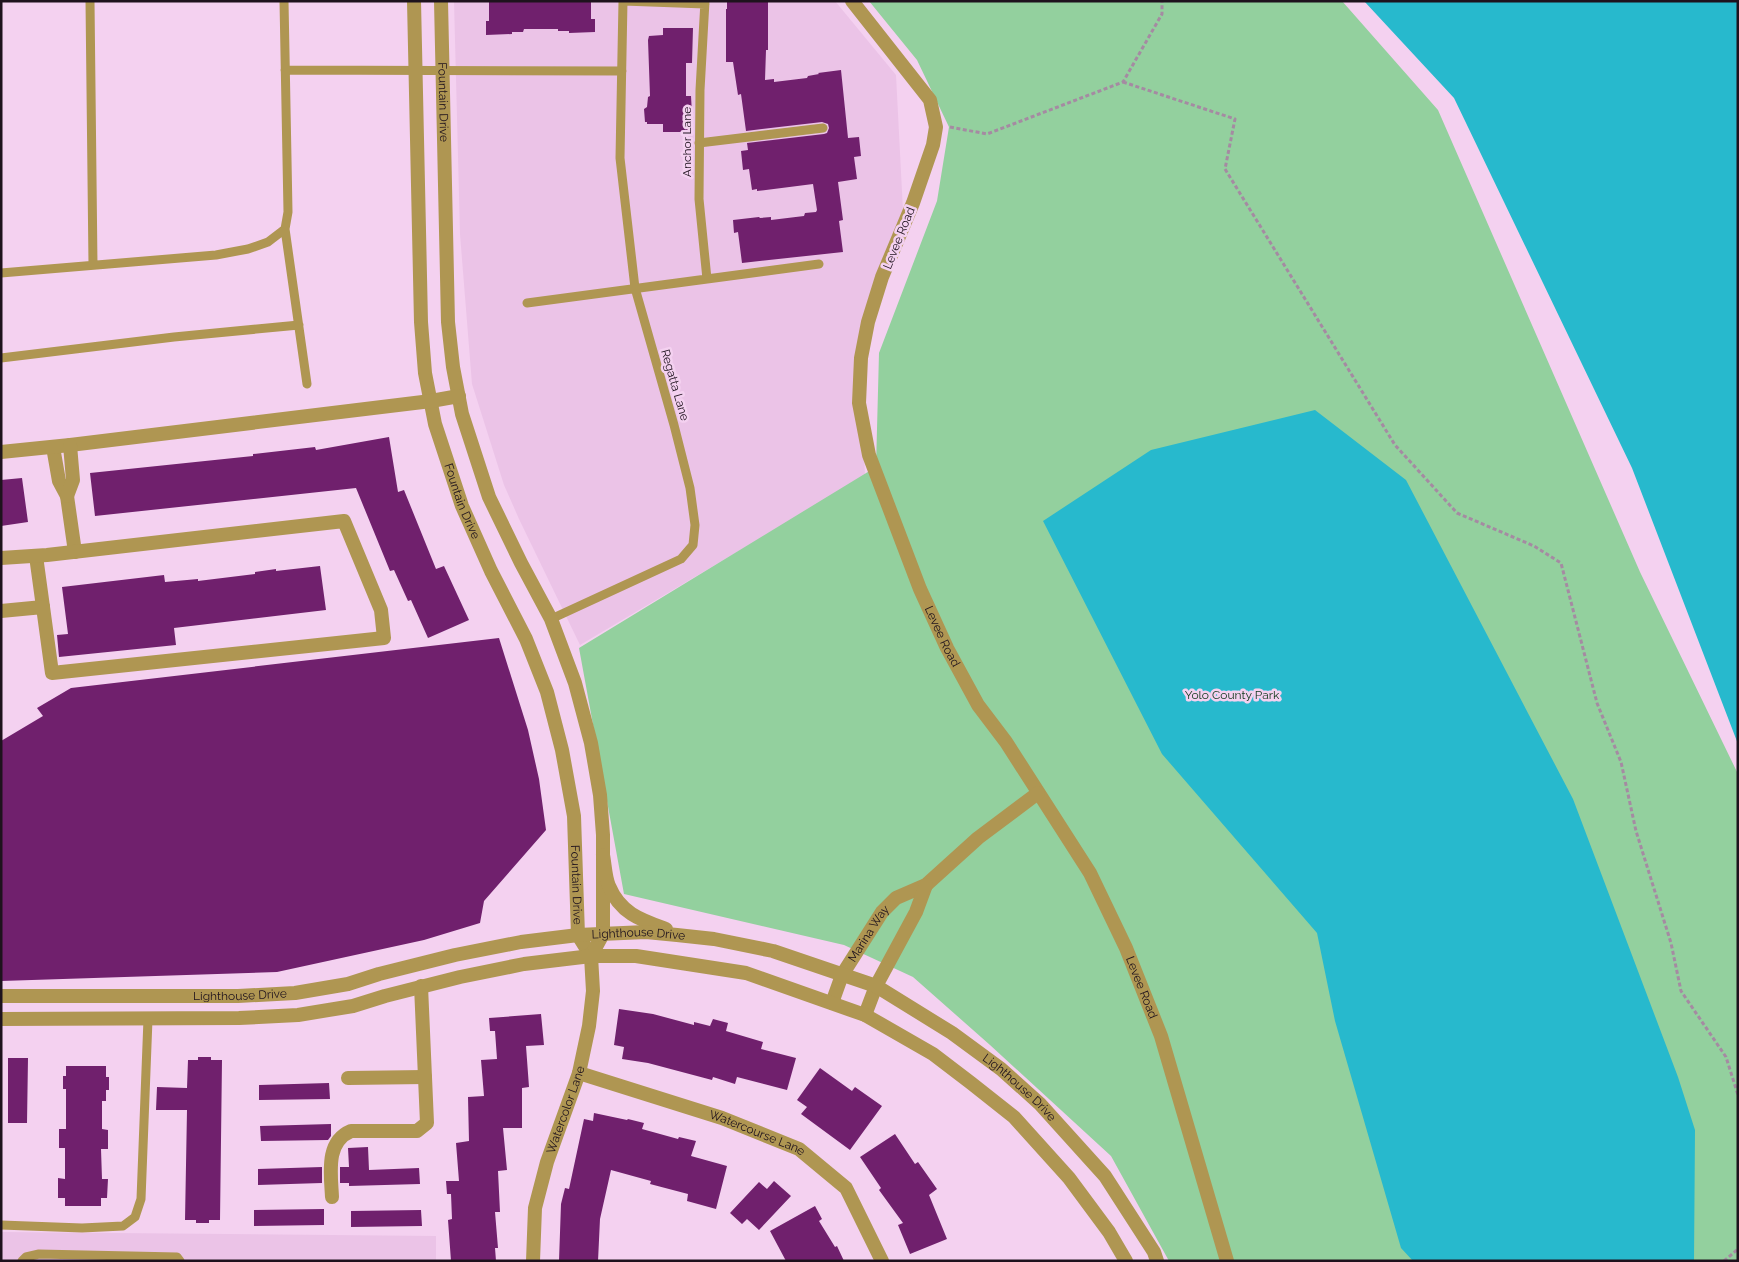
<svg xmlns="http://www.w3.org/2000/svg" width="1739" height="1262" viewBox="0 0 1739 1262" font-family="Raleway,sans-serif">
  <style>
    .built { fill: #ebc3e7 }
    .green { fill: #93d09e }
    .water { fill: #27b9cd }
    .building { fill: #70206d }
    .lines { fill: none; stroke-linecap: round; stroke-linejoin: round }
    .path { stroke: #a58aa2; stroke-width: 3; stroke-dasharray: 4 2.5; stroke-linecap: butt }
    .service { stroke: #af9652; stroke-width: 9 }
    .minor { stroke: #af9652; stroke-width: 14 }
    .tertiary { stroke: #af9652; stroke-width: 14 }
    .labels { text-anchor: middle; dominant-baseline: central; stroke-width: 5; stroke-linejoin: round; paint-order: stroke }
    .street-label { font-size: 12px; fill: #1e121d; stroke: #f4d1f0 }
    .park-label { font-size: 12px; fill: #0d3719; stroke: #f4d1f0 }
  </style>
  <rect width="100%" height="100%" fill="#f4d1f0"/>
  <path class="built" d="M454,1H835L896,75L903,211L859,336L865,476L580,645L519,519L504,485L472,384L460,234Z
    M1,1232L436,1236V1261H1Z"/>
  <path class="green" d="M869,1H1342L1438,110L1640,572L1738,774V1261H1169L1111,1156L990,1045L913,977L844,945L624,894L579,648L876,467L879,353L937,201L949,127L917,60Z"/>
  <path class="water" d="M1364,1H1738V744L1632,468L1454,98Z
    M1315,410L1406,480L1573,799L1678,1077L1695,1130L1694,1261H1413L1401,1248L1335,1021L1317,933L1162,754L1043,521L1151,450Z"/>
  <path class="building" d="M489,1H591V19H595V32L569,33V31H558V29H524L523,32H512V34L486,35V21H489Z
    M727,1H768V50H766L765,80L774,79V82L807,78L808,76L819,74L818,73L841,70L848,138L859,137L861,156L854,157L857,179L838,182L843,220L839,221L843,252L742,263L738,232L734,233L733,220L759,217L760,218L771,217V220L804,216L805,213L816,212L817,210L813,184L757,191V189L752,190L749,169L743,170L741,151L748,150L747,143L824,134L827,133L829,128L828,124L822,122L746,131L741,94L738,95L733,62H726V9H727Z
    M663,28H693L692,63H686V96H691L693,132H663V124H647V122H645L644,109L647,107L648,97L650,96L648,40L649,36L663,35Z
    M389,437L398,492L404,490L436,569L444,566L469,620L428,638L411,600L408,601L394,570L390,571L356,488L95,516L90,473L253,456V454L315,447L316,450Z
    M22,478L28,522L1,526V480Z
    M320,566L326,610L174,628L176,645L59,657L57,635L68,634L62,587L164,575L165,582L198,579V581L255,574V572L276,569V571Z
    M499,638L528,730L539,779L546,830L484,901L480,923L424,940L277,972L1,981V741L43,716L37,708L71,688Z
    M619,1009L653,1014L694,1025V1022L710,1026L713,1019L728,1023L726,1031L763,1042L761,1049L796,1058L787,1090L737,1077L735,1084L713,1077L712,1080L648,1063L622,1059L624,1047L614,1045Z
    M541,1014L544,1045L526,1046L529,1087L522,1088V1128H503L507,1170L498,1171L500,1212H495L498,1248H495L496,1261H451L448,1220L452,1219L451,1194H447L446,1181H459L456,1143L469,1141L468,1097L484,1096L481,1060L497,1059L495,1031H490L489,1018Z
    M198,1057H211V1060H222L220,1220H209V1223H196V1220H185L187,1110H156L157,1087L187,1088L188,1060H198Z
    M8,1058H28L27,1123H8Z
    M66,1066H106V1077H109V1090H106V1101H102V1129L108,1130V1149H101L102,1179H108L107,1198H101V1206H65V1198H58V1178L65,1179V1148H59V1129H66V1089H63V1076H66Z
    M820,1068L852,1091L855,1087L882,1106L850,1150L801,1114L807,1107L797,1100Z
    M329,1083L330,1099L259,1100V1085Z
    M594,1113L627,1120L628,1119L644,1123L642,1129L678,1139L679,1137L696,1141L691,1156L727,1166L716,1209L687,1201L688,1194L650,1184L651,1181L611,1170L600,1219L598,1261H559L561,1204L565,1188L569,1189L584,1119L593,1121Z
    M331,1124V1136L328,1140L261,1141L260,1126Z
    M895,1134L915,1164L918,1162L937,1189L929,1195L947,1239L910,1254L898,1225L903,1223L879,1190L881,1188L860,1157Z
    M368,1147L369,1170L419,1168L420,1184L349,1186V1183H340V1167H349L348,1148Z
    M322,1167V1183L258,1185V1169Z
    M774,1181L791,1196L759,1230L747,1219L742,1224L730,1213L759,1182L767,1189Z
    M815,1206L822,1219L819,1221L835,1247L837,1246L844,1261H786L770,1231Z
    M324,1209V1225L254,1226V1210Z
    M421,1210L422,1226L351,1227V1211Z"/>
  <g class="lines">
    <path class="path" d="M1123,82L1235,119L1225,169L1395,445L1457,513L1534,546L1561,563L1597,703L1621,762L1636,831L1671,943L1681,991L1726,1057L1738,1095
      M950,127L987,134L1123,82L1162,14V1
      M1724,1261L1738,1249"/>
    <path class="service" d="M90,1L93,265
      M623,1L705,4
      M705,1L700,90L699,199L707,279
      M285,70L622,71
      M699,143L823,128
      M285,229L307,384
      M1,273L216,255L248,249L268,242L285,229L288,212L284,1
      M527,303L819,264
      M1,358L174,337L299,325
      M551,619L681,559L693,545L695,525L690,488L674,425L635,288L620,158L623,1
      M1,1225L82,1228L123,1226L135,1217L141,1199L148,1019
      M22,1261L26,1257L39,1254L177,1257L180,1261"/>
    <g class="minor">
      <path id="s1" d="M414,1L421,322L425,373L435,424L462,506L491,571L526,639L547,692L562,750L574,816L578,935L591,956"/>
      <path id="s2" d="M441,1L448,322L453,367L462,414L489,497L521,563L551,619L575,683L591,743L600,795L603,835V934L591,956"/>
      <path id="s3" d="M852,1L930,100L936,127L933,145L913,203L882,277L868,322L861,358L859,403L869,455L920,589L947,648L978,705L1006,742L1090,873L1126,948L1161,1036L1227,1261"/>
      <path d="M53,447L59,481L67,496L75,552"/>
      <path d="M1,452L70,445L431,401L459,396"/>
      <path d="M67,496L73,480L70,445"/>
      <path d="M36,556L43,607"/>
      <path d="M1,558L47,555L344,521L381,610L384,638L52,673L43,607L1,611"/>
      <path id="s4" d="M832,1003L842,975L882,912L896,898L926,885L978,838L1038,793"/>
      <path d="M865,1015L876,986L916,912L926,885"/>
      <path id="s5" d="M579,1073L722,1118L799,1149L846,1188L882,1261"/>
      <path d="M348,1078L425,1077"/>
      <path d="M332,1197C331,1174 325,1142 351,1131H417L427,1123L421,986"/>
      <path id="s6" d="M533,1261L535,1208L547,1162L579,1073L589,1026L593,991L591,956"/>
    </g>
    <g class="tertiary">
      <path d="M603,855C605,865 605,877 609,886C620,913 641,920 666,929"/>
      <path id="s7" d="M1,996H238L295,993L348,984L379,974L455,955L521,942L578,935L646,932L677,935L714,939L773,951L876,986L952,1033L1001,1069L1040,1104L1105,1176L1154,1252L1157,1261"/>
      <path d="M1,1019L239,1018L298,1015L353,1006L385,996L460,977L524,964L591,956H636L746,973L865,1015L933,1054L971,1083L1014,1117L1069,1178L1109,1232L1126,1261"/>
    </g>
  </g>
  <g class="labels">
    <g class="street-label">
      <text stroke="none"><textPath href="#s2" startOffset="101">Fountain Drive</textPath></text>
      <text transform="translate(687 142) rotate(-90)">Anchor Lane</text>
      <text transform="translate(899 238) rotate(-68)">Levee Road</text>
      <text transform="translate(675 385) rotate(74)">Regatta Lane</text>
      <text stroke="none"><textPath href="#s1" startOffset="506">Fountain Drive</textPath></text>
      <text stroke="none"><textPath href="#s3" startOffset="691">Levee Road</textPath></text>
      <text stroke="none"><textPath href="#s1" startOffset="911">Fountain Drive</textPath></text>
      <text stroke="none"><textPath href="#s4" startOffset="79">Marina Way</textPath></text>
      <text stroke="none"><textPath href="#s7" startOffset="644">Lighthouse Drive</textPath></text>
      <text stroke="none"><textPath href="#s3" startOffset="1096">Levee Road</textPath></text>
      <text stroke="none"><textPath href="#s7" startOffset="239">Lighthouse Drive</textPath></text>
      <text stroke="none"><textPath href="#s7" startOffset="1065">Lighthouse Drive</textPath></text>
      <text stroke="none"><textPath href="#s6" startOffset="156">Watercolor Lane</textPath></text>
      <text stroke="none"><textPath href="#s5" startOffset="188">Watercourse Lane</textPath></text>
    </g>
    <g class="park-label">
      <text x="1232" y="695">Yolo County Park</text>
    </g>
  </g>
  <rect width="1739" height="1262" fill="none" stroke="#1e121d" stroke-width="5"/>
</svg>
